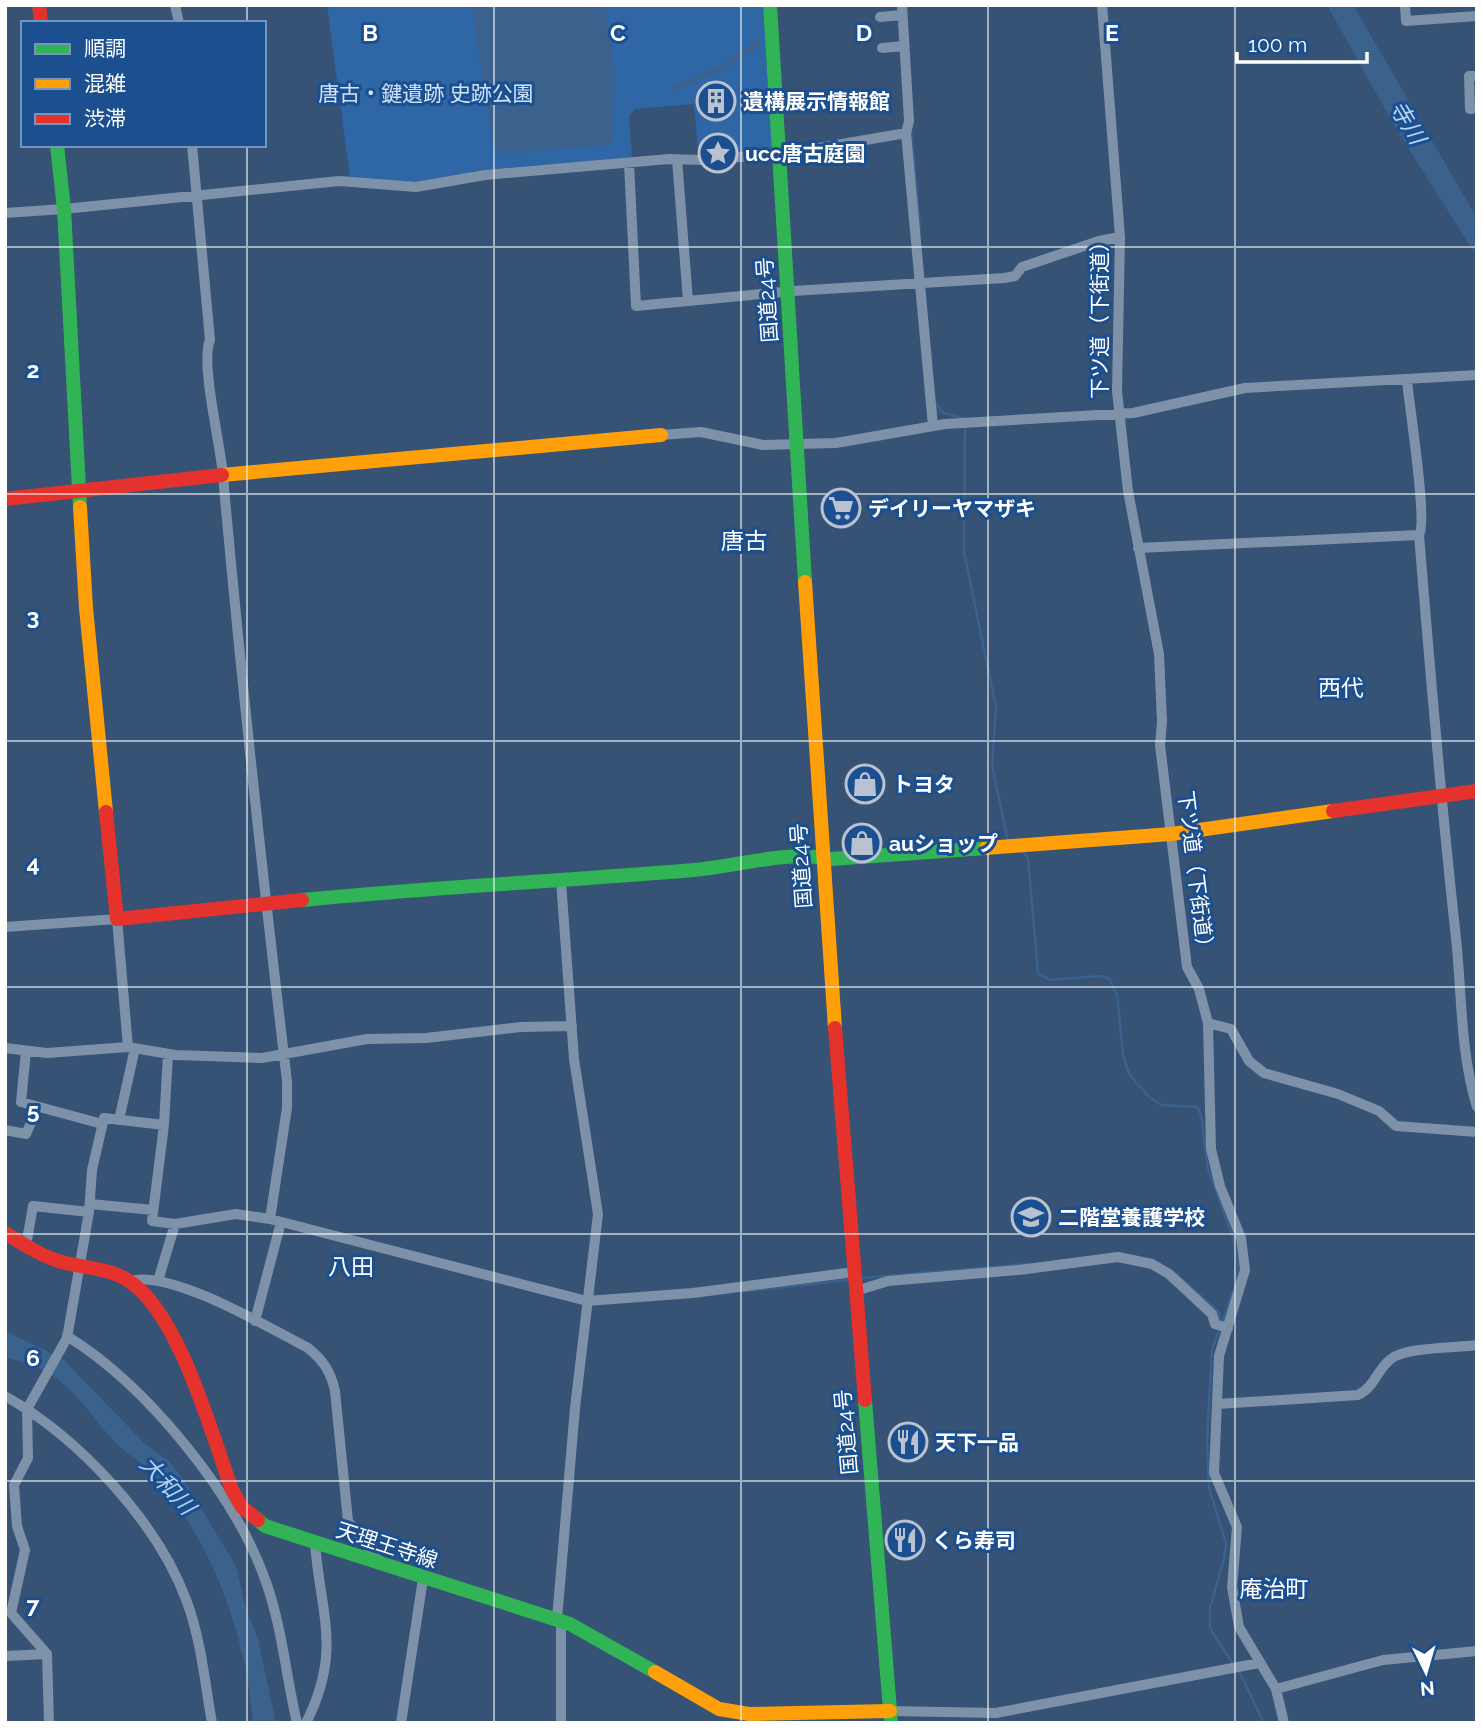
<svg xmlns="http://www.w3.org/2000/svg" width="1482" height="1728" viewBox="0 0 1482 1728" font-family="Raleway,'Noto Sans JP',sans-serif">
  <style>
    .green { fill: #2f66a5 }
    .water { fill: #3b618d }
    .lines { fill: none; stroke-linecap: round; stroke-linejoin: round }
    .stream { stroke: #3b618d; stroke-width: 2.5 }
    .street { stroke: #7d92a8; stroke-width: 10 }
    .fast { stroke: #30b455; stroke-width: 14 }
    .slow { stroke: #ff9f0a; stroke-width: 14 }
    .jam { stroke: #e5322d; stroke-width: 14 }
    .grid { fill: none; stroke: #fff; stroke-width: 2; stroke-opacity: 0.55 }
    .labels { text-anchor: middle; dominant-baseline: central; stroke-width: 6; stroke-linejoin: round; paint-order: stroke }
    .park-label { font-size: 21px; fill: #cfe3fa; stroke: #1b4f8f }
    .poi-label { font-size: 21px; font-weight: bold; fill: #fff; stroke: #1b4f8f; text-anchor: start }
    .street-label { font-size: 21px; fill: #fff; stroke: #1b4f8f }
    .water-label { font-size: 23px; font-style: italic; fill: #b5d3f5; stroke: #1b4f8f }
    .neighbourhood-label { font-size: 23px; fill: #fff; stroke: #1b4f8f }
    .grid-label { font-size: 23px; text-anchor: middle; font-weight: bold; fill: #fff; stroke: #1b4f8f; stroke-width: 6; stroke-linejoin: round; paint-order: stroke }
  </style>
  <rect width="100%" height="100%" fill="#365274"/>
  <path class="green" d="M327,5H763L772,150L699,158L694,104L635,109L629,117L632,158L481,170L416,184L350,177Z"/>
  <path class="water" d="M472,5H605L615,75L613,140L607,145L501,154L493,146Z
    M1327,5H1353L1477,218V257L1395,127Z
    M759,39V46L727,68L674,91L672,86L725,64Z
    M5,1331L63,1359L146,1445L170,1462L189,1488L236,1566L245,1605L258,1639L276,1723H253C246,1634 211,1536 148,1470C139,1460 125,1453 116,1443C78,1402 65,1368 5,1358Z"/>
  <g class="lines">
    <path class="stream" d="M911,130L920,228
      M935,402L943,413L964,418
      M965,425L964,552L996,707L992,766L1008,841
      M1023,851L1028,858L1038,973L1050,980L1101,976L1109,979L1117,994L1123,1055L1129,1074L1148,1096L1161,1105L1197,1107L1201,1115L1208,1169L1233,1237L1238,1267L1237,1281L1212,1350L1207,1440L1209,1488L1226,1543L1224,1559L1210,1608V1628L1233,1664
      M1157,1262L1172,1271
      M1177,1275L1218,1311L1221,1323
      M862,1278L1026,1264
      M740,1292L848,1280
      M1238,1669L1264,1723"/>
    <path class="street" d="M175,5L179,23
      M902,5L909,121L906,133L933,426
      M1102,5L1120,237L1117,391L1128,491L1159,654L1162,722L1160,745L1187,967L1199,989L1208,1023L1211,1149L1220,1186L1241,1238L1245,1270L1219,1356L1214,1473L1237,1527L1232,1587L1239,1627L1276,1689L1284,1723
      M1405,5L1406,21L1477,16
      M880,17L902,15
      M882,48L904,46
      M1477,76H1469L1470,109L1477,108
      M192,145L210,340C200,363 221,446 223,476C241,678 263,880 287,1081V1108L270,1219
      M677,159L688,301
      M629,163L636,306L793,291L1004,278L1015,276L1022,267L1099,241L1120,237
      M5,213L64,209L339,181L416,187L485,175L669,159L702,160L790,153L906,133
      M1407,381C1409,404 1428,523 1419,535C1430,670 1441,804 1456,938C1462,994 1460,1052 1477,1107
      M661,435L701,432L763,445L836,443L945,424L1133,413L1245,388L1477,375
      M1138,548L1419,535
      M5,927L117,919L128,1047
      M1208,1023L1231,1029L1249,1061L1264,1073L1338,1094L1379,1111L1396,1126L1477,1132
      M5,1048L47,1053L128,1047L175,1055L262,1058L367,1039L426,1038L521,1027L572,1026
      M26,1051L21,1102L102,1124
      M168,1054L164,1125L152,1221L175,1224L236,1214L270,1219L587,1301L693,1293L854,1272
      M119,1120L135,1048
      M5,1130L26,1134L38,1107
      M90,1204L153,1210
      M26,1246L33,1206L89,1212
      M130,1281C171,1269 269,1328 308,1348C323,1360 331,1372 335,1391L348,1521L378,1560
      M158,1281L175,1224
      M856,1291L888,1281L1019,1270L1118,1257L1152,1264L1169,1274L1212,1314L1215,1324L1228,1328
      M255,1321L281,1222
      M67,1336C146,1385 235,1493 266,1582C282,1627 286,1676 297,1723
      M5,1396C78,1437 158,1522 187,1602C201,1640 205,1683 212,1723
      M1218,1404L1358,1395C1375,1387 1377,1369 1391,1359C1405,1347 1456,1348 1477,1345
      M557,1619L575,1408L598,1214L574,1059L561,881
      M561,1620V1723
      M5,1656L47,1654
      M1276,1689L1383,1660L1477,1651
      M890,1711L996,1713L1259,1663
      M49,1723L47,1654L11,1613L25,1550L17,1526L14,1485L28,1458L27,1409L67,1338L89,1212L92,1170L104,1118L164,1125
      M306,1723C342,1651 321,1616 315,1544
      M401,1723L423,1579"/>
    <path class="fast" d="M770,5L805,582
      M57,145L64,209L80,507
      M302,900C432,887 563,881 694,870C739,866 787,850 831,859L986,848
      M865,1400L891,1723
      M258,1520L265,1526L570,1624L655,1672"/>
    <path class="slow" d="M222,475L661,435
      M80,507L86,608L106,812
      M805,582L835,1028
      M986,848L1171,834L1333,811
      M655,1672L719,1709L749,1714L890,1711"/>
    <path class="jam" d="M39,5L41,23
      M5,499L222,475
      M1333,811L1477,791
      M106,812L117,919L302,900
      M835,1028L865,1400
      M5,1233C23,1244 41,1256 62,1262C84,1268 110,1268 129,1281C179,1313 212,1435 232,1490L242,1507L258,1520"/>
  </g>
  <path class="grid" d="M247,5V23M494,5V1723M741,5V1723M988,5V1723M1235,5V1723M247,145V1723M5,247H1477M5,494H1477M5,741H1477M5,987H1477M5,1234H1477M5,1481H1477"/>
  <defs>
    <symbol id="building-ring" viewBox="-11 -11 22 22"><circle r="9.5" fill="#1b4f8f" stroke="#b9c2ce" stroke-width="1.5"/><path d="M-4-6H4V6H1V3H-1V6H-4ZM-2.5-4.3h1.7v1.8h-1.7ZM.8-4.3h1.7v1.8H.8ZM-2.5-1h1.7V.8h-1.7ZM.8-1h1.7V.8H.8Z" fill="#b9c2ce"/></symbol>
    <symbol id="sight-ring" viewBox="-11 -11 22 22"><circle r="9.5" fill="#1b4f8f" stroke="#b9c2ce" stroke-width="1.5"/><path d="M0-6L1.8-2.2L6-1.7L2.9 1.2L3.7 5.4L0 3.3L-3.7 5.4L-2.9 1.2L-6-1.7L-1.8-2.2Z" fill="#b9c2ce"/></symbol>
    <symbol id="supermarket-ring" viewBox="-11 -11 22 22"><circle r="9.5" fill="#1b4f8f" stroke="#b9c2ce" stroke-width="1.5"/><path d="M-6-5.5h2.5l.6 2H6L4.5 2H-2.5L-4.4-4H-6ZM-1.5 3.2a1.3 1.3 0 1 0 .1 0ZM3 3.2a1.3 1.3 0 1 0 .1 0Z" fill="#b9c2ce"/></symbol>
    <symbol id="shop-ring" viewBox="-11 -11 22 22"><circle r="9.5" fill="#1b4f8f" stroke="#b9c2ce" stroke-width="1.5"/><path d="M-5-2.5h2.3a2.7 3.5 0 0 1 5.4 0H5L5.5 6h-11ZM-1.5-2.5h3a1.5 2.3 0 0 0-3 0Z" fill="#b9c2ce"/></symbol>
    <symbol id="school-ring" viewBox="-11 -11 22 22"><circle r="9.5" fill="#1b4f8f" stroke="#b9c2ce" stroke-width="1.5"/><path d="M0-5L7-2L0 1L-7-2ZM-4 1L0 2.5L4 1V4Q0 6-4 4Z" fill="#b9c2ce"/></symbol>
    <symbol id="restaurant-ring" viewBox="-11 -11 22 22"><circle r="9.5" fill="#1b4f8f" stroke="#b9c2ce" stroke-width="1.5"/><path d="M-5-6h1v4h1v-4h1v4h1v-4h1v5L-1.5 .5V6h-2V.5L-5-1ZM5-6V6H3V1.5H1.5Q1.5-4 5-6Z" fill="#b9c2ce"/></symbol>
  </defs>
  <g fill-rule="evenodd">
    <use href="#building-ring" x="694" y="79" width="44" height="44"/>
    <use href="#sight-ring" x="696" y="131" width="44" height="44"/>
    <use href="#supermarket-ring" x="819" y="486" width="44" height="44"/>
    <use href="#shop-ring" x="843" y="762" width="44" height="44"/>
    <use href="#shop-ring" x="840" y="821" width="44" height="44"/>
    <use href="#school-ring" x="1009" y="1195" width="44" height="44"/>
    <use href="#restaurant-ring" x="886" y="1420" width="44" height="44"/>
    <use href="#restaurant-ring" x="883" y="1518" width="44" height="44"/>
  </g>
  <g class="labels">
    <g class="park-label">
      <text x="426" y="93">唐古・鍵遺跡 史跡公園</text>
    </g>
    <g class="poi-label">
      <text x="743" y="101">遺構展示情報館</text>
      <text x="745" y="153">ucc唐古庭園</text>
      <text x="868" y="508">デイリーヤマザキ</text>
      <text x="892" y="784">トヨタ</text>
      <text x="889" y="843">auショップ</text>
      <text x="1058" y="1217">二階堂養護学校</text>
      <text x="935" y="1442">天下一品</text>
      <text x="932" y="1540">くら寿司</text>
    </g>
    <g class="street-label">
      <text transform="translate(767 300) rotate(-94)">国道24号</text>
      <text transform="translate(1099 315) rotate(-90)">下ツ道（下街道）</text>
      <text transform="translate(801 866) rotate(-94)">国道24号</text>
      <text transform="translate(1196 874) rotate(83)">下ツ道（下街道）</text>
      <text transform="translate(846 1432) rotate(-95)">国道24号</text>
      <text transform="translate(387 1545) rotate(18)">天理王寺線</text>
    </g>
    <g class="water-label">
      <text transform="translate(1408 122) rotate(59)">寺川</text>
      <text transform="translate(168 1485) rotate(48)">大和川</text>
    </g>
    <g class="neighbourhood-label">
      <text x="744" y="540">唐古</text>
      <text x="1341" y="687">西代</text>
      <text x="351" y="1266">八田</text>
      <text x="1274" y="1588">庵治町</text>
    </g>
  </g>
  <g class="grid-label">
    <text x="370" y="41">B</text>
    <text x="618" y="41">C</text>
    <text x="864" y="41">D</text>
    <text x="1112" y="41">E</text>
    <text x="33" y="378">2</text>
    <text x="33" y="625">3</text>
    <text x="33" y="872">4</text>
    <text x="33" y="1119">5</text>
    <text x="33" y="1366">6</text>
    <text x="33" y="1613">7</text>
  </g>
  <rect width="1482" height="1728" fill="none" stroke="#ffffff" stroke-width="14"/>
  <rect x="21" y="21" width="245" height="126" fill="#1b4f8f" stroke="#7695bc" stroke-width="2"/>
  <rect x="35" y="44" width="35" height="10" fill="#30b455" stroke="#7695bc" stroke-width="2"/>
  <text x="84" y="56" font-size="21" fill="#ffffff">順調</text>
  <rect x="35" y="79" width="35" height="10" fill="#ff9f0a" stroke="#7695bc" stroke-width="2"/>
  <text x="84" y="91" font-size="21" fill="#ffffff">混雑</text>
  <rect x="35" y="114" width="35" height="10" fill="#e5322d" stroke="#7695bc" stroke-width="2"/>
  <text x="84" y="126" font-size="21" fill="#ffffff">渋滞</text>
  <g transform="translate(1426 1672) rotate(175)" stroke="#1b4f8f" stroke-width="5" paint-order="stroke">
  <path d="M0-5L12 26L0 18L-12 26Z" fill="#ffffff"/>
  <text y="-10" font-size="19" font-weight="bold" text-anchor="middle" fill="#ffffff">N</text>
  </g>
  <path d="M1237 52v10h130v-10" fill="none" stroke="#ffffff" stroke-width="3.5"/>
  <text x="1248" y="52" font-size="21" fill="#ffffff" stroke="#1b4f8f" stroke-width="5" paint-order="stroke">100 m</text>
</svg>
